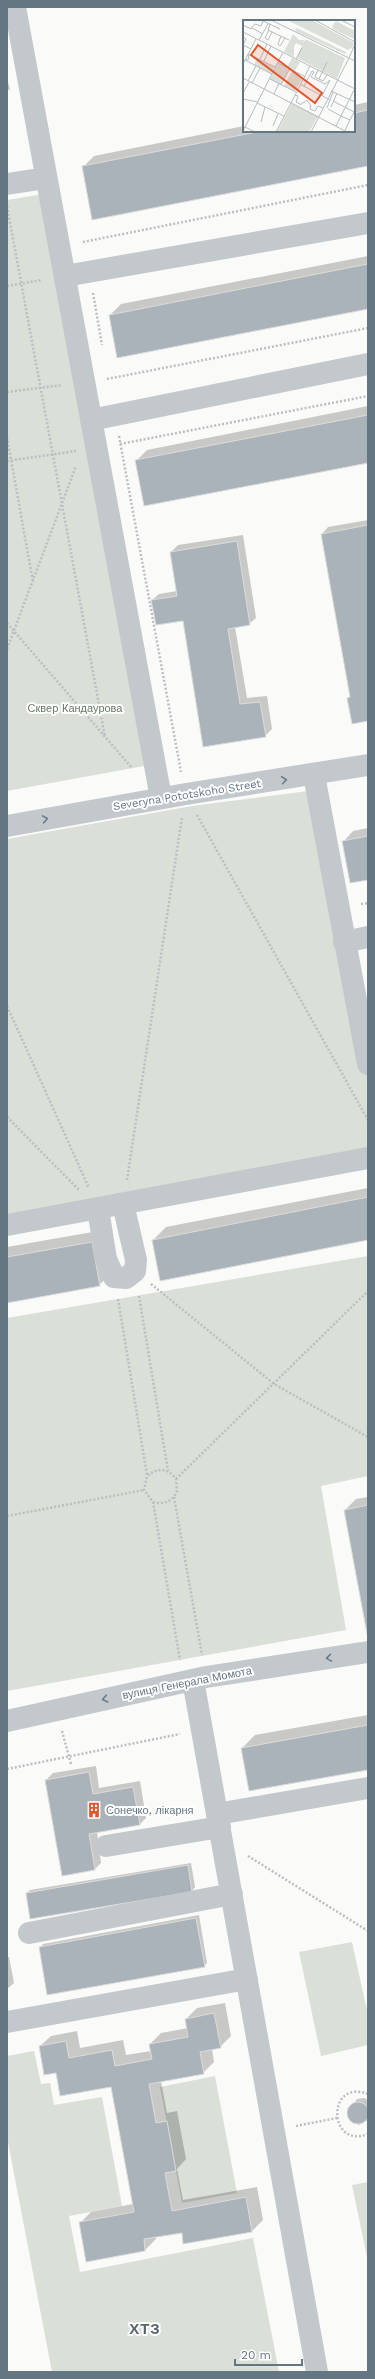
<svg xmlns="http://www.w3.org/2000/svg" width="375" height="2379" viewBox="0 0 375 2379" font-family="'Work Sans',sans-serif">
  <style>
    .green { fill: #dadfd7 }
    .shadow { fill: #0003 }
    .building { fill: #aab3b9; stroke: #dcdcda }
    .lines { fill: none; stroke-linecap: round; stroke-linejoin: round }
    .path { stroke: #bbbfc2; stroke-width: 2.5; stroke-dasharray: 2 2; stroke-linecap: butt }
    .minor { stroke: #c3c8cc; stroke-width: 22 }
    .oneway { stroke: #6a7a87 }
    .labels { text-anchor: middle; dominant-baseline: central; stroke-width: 4; stroke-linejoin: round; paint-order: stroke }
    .park-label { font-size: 11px; fill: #687a64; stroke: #fff }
    .street-label { font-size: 11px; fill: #657683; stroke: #fff }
    .poi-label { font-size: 11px; fill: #657683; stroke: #fff; text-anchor: start }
    .district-label { font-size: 15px; font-weight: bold; letter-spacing: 1px; fill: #57646e; stroke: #fff }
    .inset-road { fill: none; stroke: #b5bdc2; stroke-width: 1 }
    .view { fill: #e4572e; fill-opacity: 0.15; stroke: #e4572e; stroke-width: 2 }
    .inset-edge { fill: none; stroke: #657683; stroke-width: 2 }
  </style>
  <rect width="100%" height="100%" fill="#fafaf8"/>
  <path class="green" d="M49,193L155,764L7,791V200Z
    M316,790L368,1057V1158L7,1225V839L192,806Z
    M368,1256V1476L321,1486L346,1630L7,1691V1318Z
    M352,1942L368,2015V2045L321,2056L299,1952Z
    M34,2051L41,2084L50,2083L54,2105L102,2097L122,2206L69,2216L80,2272L253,2238L279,2372H52L7,2137V2056Z
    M215,2076L237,2193L182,2203L160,2087Z
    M368,2182V2262L352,2185Z"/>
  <path class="shadow" d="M7,79L10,89L7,91Z
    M368,102V165L83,167L94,156L244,126V131H354V105Z
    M368,256V308L110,315L121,304Z
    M368,406V462L136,461L147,450Z
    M368,520V720L348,698L351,696L322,534L328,527Z
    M243,535L256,618L249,624L235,627L247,698L267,696L272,729L265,736L204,746L184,620L152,600L159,594L177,591L171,552L178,545Z
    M368,828V879L343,842L353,831Z
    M368,1188V1239L153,1240L166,1227Z
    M104,1230L112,1273L99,1285L7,1301V1247Z
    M368,1497V1631L345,1510L356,1499Z
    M368,1715V1769L242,1748L255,1735Z
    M96,1766L99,1788L140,1781L146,1818L140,1824L97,1832L101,1863L95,1869L46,1780L53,1773Z
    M191,1863L195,1887L192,1891L27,1893L30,1890Z
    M199,1915L207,1963L204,1966L40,1948L43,1944Z
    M7,1957H9L14,1983L7,1989Z
    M225,2003L231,2036L220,2047L212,2049L214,2062L203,2073L161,2081L167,2113L177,2111L186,2159L177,2169L183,2200L257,2187L263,2220L252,2231L184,2243L182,2231L155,2236L156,2239L145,2250L80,2223L91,2212L133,2204L112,2086L57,2072L40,2046L51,2036L77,2031L80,2048L123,2040L126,2055L151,2051L150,2044L161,2033L188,2028L186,2019L197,2008Z
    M364,2098L368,2100V2120L359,2125L350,2121L348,2111L357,2099Z"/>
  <path class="building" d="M368,110V166L92,220L82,166L262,131H354V113Z
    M368,264V309L117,358L109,315Z
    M368,415V463L144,506L135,460Z
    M368,525V721L352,724L347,698L350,697L321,534Z
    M237,541L250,625L228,629L240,704L260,702L266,737L203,747L183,621L156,625L151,600L177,596L170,552Z
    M368,836V880L350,883L342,841Z
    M368,1197V1240L160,1281L152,1240Z
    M92,1242L100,1286L7,1303V1257Z
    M368,1505V1634H367L344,1510Z
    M368,1725V1770L249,1791L241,1748Z
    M89,1772L93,1794L133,1787L140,1825L89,1834L95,1870L62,1876L45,1780Z
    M188,1865L192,1892L30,1919L26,1893Z
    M196,1918L205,1967L47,1995L39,1947Z
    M214,2013L221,2048L200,2052L204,2074L149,2084L156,2123L167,2121L176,2171L165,2173L172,2211L246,2197L252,2232L183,2244L182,2233L144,2239L145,2251L86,2262L79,2222L134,2212L111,2087L60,2096L56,2073L44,2075L39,2046L66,2041L69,2058L112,2050L115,2066L152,2059L149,2044L188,2037L185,2019Z
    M347 2113a11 11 0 1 1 22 0a11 11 0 1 1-22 0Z"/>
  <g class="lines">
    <path class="path" d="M7,206L105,737
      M83,242L368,185
      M7,286L42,280
      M93,293L102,345
      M107,379L368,328
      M7,392L62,385
      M119,436L181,772
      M7,437L33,582
      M120,444L368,396
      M7,461L76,451
      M7,623L132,768
      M7,649L76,466
      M197,815L368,1120
      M361,904L368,903
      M7,1006L89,1188
      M7,1117L79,1190
      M127,1180L182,817
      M151,1284L274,1384L368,1437
      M139,1296L168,1471
      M118,1299L147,1475
      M176,1479L368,1291
      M174,1497L202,1655
      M153,1502C164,1505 172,1502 177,1491L176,1479C168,1468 158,1467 147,1476L144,1490L153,1502L180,1660
      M7,1516L144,1490
      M62,1731L71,1764
      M7,1769L180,1734
      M248,1856L368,1931
      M368,2094C326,2078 328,2150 368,2134
      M296,2126L337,2118"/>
    <path class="minor" d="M15,7L161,798
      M7,184L46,178
      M65,276L368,223
      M91,420L368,364
      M314,775L368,1064
      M7,826L186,794L368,765
      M344,942L368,937
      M98,1209L106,1259L114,1277L126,1278L135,1271L136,1260L123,1204
      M7,1225L368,1158
      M193,1680L317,2372
      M7,1721L206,1677L368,1652
      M217,1814L368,1788
      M106,1846L220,1827
      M29,1933L232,1894
      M7,2022L247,1979"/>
  </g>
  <defs><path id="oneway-chevron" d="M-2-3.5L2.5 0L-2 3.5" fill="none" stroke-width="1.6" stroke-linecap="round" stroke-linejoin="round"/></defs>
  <g class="oneway">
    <use href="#oneway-chevron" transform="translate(284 780) rotate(-8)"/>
    <use href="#oneway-chevron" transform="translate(45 819) rotate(-10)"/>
    <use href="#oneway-chevron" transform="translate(329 1658) rotate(171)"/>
    <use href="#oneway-chevron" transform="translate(105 1699) rotate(168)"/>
  </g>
  <defs>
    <symbol id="building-bare" viewBox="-9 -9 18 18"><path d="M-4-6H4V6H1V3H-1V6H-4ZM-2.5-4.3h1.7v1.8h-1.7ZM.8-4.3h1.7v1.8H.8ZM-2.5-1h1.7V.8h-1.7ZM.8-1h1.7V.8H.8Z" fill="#e4572e" stroke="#fff" stroke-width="2.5" paint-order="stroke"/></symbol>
  </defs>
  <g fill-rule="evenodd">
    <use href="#building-bare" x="83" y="1799" width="22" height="22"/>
  </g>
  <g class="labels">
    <g class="park-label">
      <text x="75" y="708">Сквер Кандаурова</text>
    </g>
    <g class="street-label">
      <text transform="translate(187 795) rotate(-9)">Severyna Pototskoho Street</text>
      <text transform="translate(187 1683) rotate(-11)">вулиця Генерала Момота</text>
    </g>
    <g class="poi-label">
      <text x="106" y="1810">Сонечко, лікарня</text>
    </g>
    <g class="district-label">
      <text x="145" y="2329">ХТЗ</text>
    </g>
  </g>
  <g transform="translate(243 20)">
    <rect width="112" height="112" fill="#fafaf8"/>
    <path d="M44,0H69L111,23L109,28L105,30ZM93,1L112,11L111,19L90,9L89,6ZM54,8L103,32L102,34L52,11ZM50,14L56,20H61L60,23L63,19L56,16L102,38L94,59L54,38L59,26L53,23L51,26V37L41,32ZM14,38L31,47L28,54L11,45ZM49,38L57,42L52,51L47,48L38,65L27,59L35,43L44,47ZM49,51L59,59L52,71L41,66ZM49,83L75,96L66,112H34Z" fill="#dadfd7"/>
    <path class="inset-road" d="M18,0L37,9M28,0L112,41M72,0L112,22M98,0L112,7M27,4L25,10L46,20M0,5L8,9L12,4L18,6L20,1M9,8L20,14M26,10L22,18L25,20L29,12M0,12L112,69M38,16L35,24L37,26L42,18M0,17L3,19L0,25L8,29M16,20L25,4M106,38L112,24M17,39L24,24M53,39L59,28M21,41L28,26M35,43L61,56M0,44L13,19M75,50L72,57L80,61L84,55M29,54L2,40L6,39L5,34L32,47M0,58L104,112M27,59L53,72M76,59L84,42M5,61L13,46M9,63L17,48M57,64L87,80M38,65L47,48M61,66L69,51L71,52L68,57L82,64L87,60L79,76M88,71L112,82M0,73L6,62M31,74L36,63M52,75L55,76L53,82L57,84M0,79L15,82M90,81L111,92M14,83L41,96M57,85L64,80L68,86L67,89L72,91L75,86L80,88M88,87L94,73M84,88L90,72M85,89L98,96L93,106M107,100L98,96L111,70M18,102L22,87M0,106L12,112M30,106L35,94M0,111L40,32M33,112L67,46M68,112L106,38M101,112L112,90"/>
    <path class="view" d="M15,25L79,73L72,83L8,35Z"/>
    <rect width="112" height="112" class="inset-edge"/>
  </g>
  <rect width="375" height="2379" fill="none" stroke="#657683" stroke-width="16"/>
  <path d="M235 2359v6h67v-6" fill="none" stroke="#657683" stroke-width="2"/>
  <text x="241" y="2359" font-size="12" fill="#657683" stroke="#ffffff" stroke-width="3" paint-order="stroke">20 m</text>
</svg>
